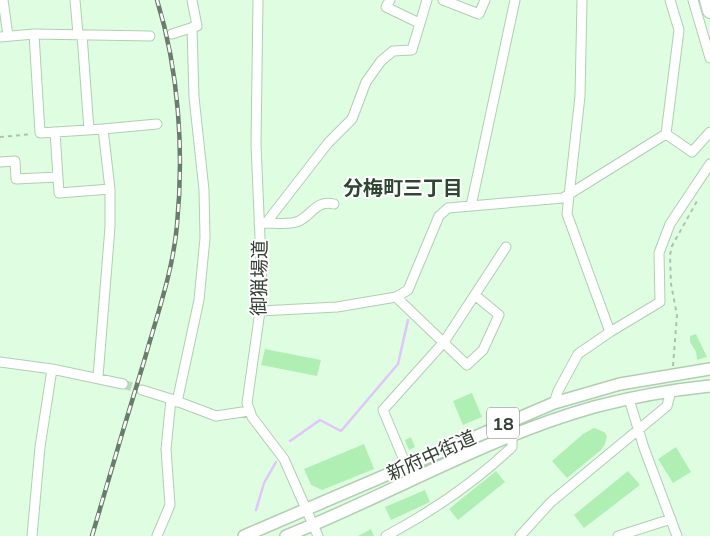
<svg xmlns="http://www.w3.org/2000/svg" width="710" height="536" viewBox="0 0 710 536" font-family="Mulish,'Noto Sans JP',sans-serif">
  <style>
    .lines { fill: none; stroke-linecap: round; stroke-linejoin: round }
    .stream { stroke: #e1c5fc; stroke-width: 2.5 }
    .building { fill: #b0efb4 }
    .minor-tunnel { stroke: #bdd8be; stroke-width: 9; stroke-dasharray: 9 4.5; stroke-linecap: butt }
    .minor-casing { stroke: #b1ceb2; stroke-width: 11 }
    .major-casing { stroke: #b1ceb2; stroke-width: 14 }
    .highway-casing { stroke: #b1ceb2; stroke-width: 16 }
    .path { stroke: #aac4ac; stroke-width: 2; stroke-dasharray: 4 4; stroke-linecap: butt }
    .minor { stroke: #fff; stroke-width: 9 }
    .major { stroke: #fff; stroke-width: 11 }
    .highway { stroke: #fff; stroke-width: 14 }
    .rail-casing { stroke: #6a7c6b; stroke-width: 4.5 }
    .rail { stroke: #fff; stroke-width: 2.5; stroke-dasharray: 8; stroke-linecap: butt }
    .labels { text-anchor: middle; dominant-baseline: central; stroke-width: 4; stroke-linejoin: round; paint-order: stroke }
    .shield { fill: #fff; stroke: #717971; stroke-width: 1 }
    .shield-label { font-size: 18px; font-weight: bold; fill: #344034 }
    .street-label { font-size: 19px; fill: #344034; stroke: #fff }
    .neighbourhood-label { font-size: 20px; font-weight: bold; fill: #2e4730; stroke: #fff }
  </style>
  <rect width="100%" height="100%" fill="#dffee1"/>
  <g class="lines">
    <path class="stream" d="M290,441L320,420L341,431L398,364L408,320
      M256,510L264,483L276,462"/>
  </g>
  <path class="building" d="M696,334L707,357L697,360L696,352L690,342V336Z
    M265,349L321,360L317,376L261,365Z
    M472,393L482,417L463,425L453,401Z
    M594,428L604,432L607,436L605,444L601,450L567,478L552,461L583,434Z
    M411,437L415,447L409,450L405,440Z
    M364,444L374,469L322,490L311,485L304,469Z
    M676,447L691,472L673,483L658,459Z
    M496,471L505,482L458,520L449,509Z
    M628,471L640,485L584,528L574,515Z
    M425,490L430,502L391,520L385,507Z
    M371,529L374,536H358Z"/>
  <g class="lines">
    <path class="minor-tunnel" d="M123,384L142,390"/>
    <defs>
      <path id="minor" d="M3,0L8,36
        M75,0L78,34
        M258,0L256,144L262,284L260,311L247,403L252,417L284,459L318,536
        M390,0L386,7L419,23
        M443,0L479,14L485,0
        M670,0L679,30L666,134L692,152L710,132
        M693,0L710,58
        M34,34L40,133L103,129L110,189V227L98,377
        M172,34L197,26L192,0
        M82,35L89,130
        M0,37L34,34L150,36
        M103,129L157,124
        M55,132L59,193L110,189
        M0,162L15,161L16,179L58,177
        M471,206L515,0
        M266,223C276,223 291,225 299,221C313,214 316,200 334,204
        M259,224L266,223L328,143L352,119L366,82L381,61L393,51L412,50L427,0
        M396,297L467,365L483,350L499,315L476,296
        M260,311L337,307L396,297L408,290L439,216L448,208L563,198L666,134
        M610,332L660,302L659,253L670,224L710,164
        M0,362L52,369L123,384
        M142,390L171,399
        M629,399L644,448L677,536
        M177,402L199,300L205,238L204,190L194,97L192,28
        M554,403L558,391L578,354L610,332L567,214L580,96L582,0
        M406,465L383,410L444,342L506,247
        M32,536L40,447L52,369
        M157,536L170,505L166,449L171,399L216,416L249,411
        M386,536C431,512 474,483 512,447V437
        M520,536L551,502L667,406L671,391
        M618,536L671,519"/>
      <path id="major" d="M244,536L554,403L620,384L710,369
        M286,536C389,495 487,437 594,407C632,397 671,390 710,386"/>
      <path id="highway" d="M707,0L710,11"/>
    </defs>
    <use href="#minor" class="minor-casing"/>
    <use href="#major" class="major-casing"/>
    <use href="#highway" class="highway-casing"/>
    <path class="path" d="M0,137L32,134
      M673,366L677,315L671,284L670,255L672,246L697,201"/>
    <use href="#minor" class="minor"/>
    <use href="#major" class="major"/>
    <use href="#highway" class="highway"/>
    <defs>
      <path id="rail" d="M92,536C109,477 127,417 145,358C157,315 173,271 177,225C184,151 179,71 157,0"/>
    </defs>
    <use href="#rail" class="rail-casing"/>
    <use href="#rail" class="rail"/>
  </g>
  <g class="labels">
    <rect class="shield" x="487" y="407.5" width="32" height="31" rx="4"/>
    <g class="shield-label">
      <text x="503" y="423">18</text>
    </g>
    <g class="street-label">
      <text transform="translate(259 278) rotate(-89)">御猟場道</text>
      <text transform="translate(431 455) rotate(-24)">新府中街道</text>
    </g>
    <g class="neighbourhood-label">
      <text x="403" y="187">分梅町三丁目</text>
    </g>
  </g>
</svg>
